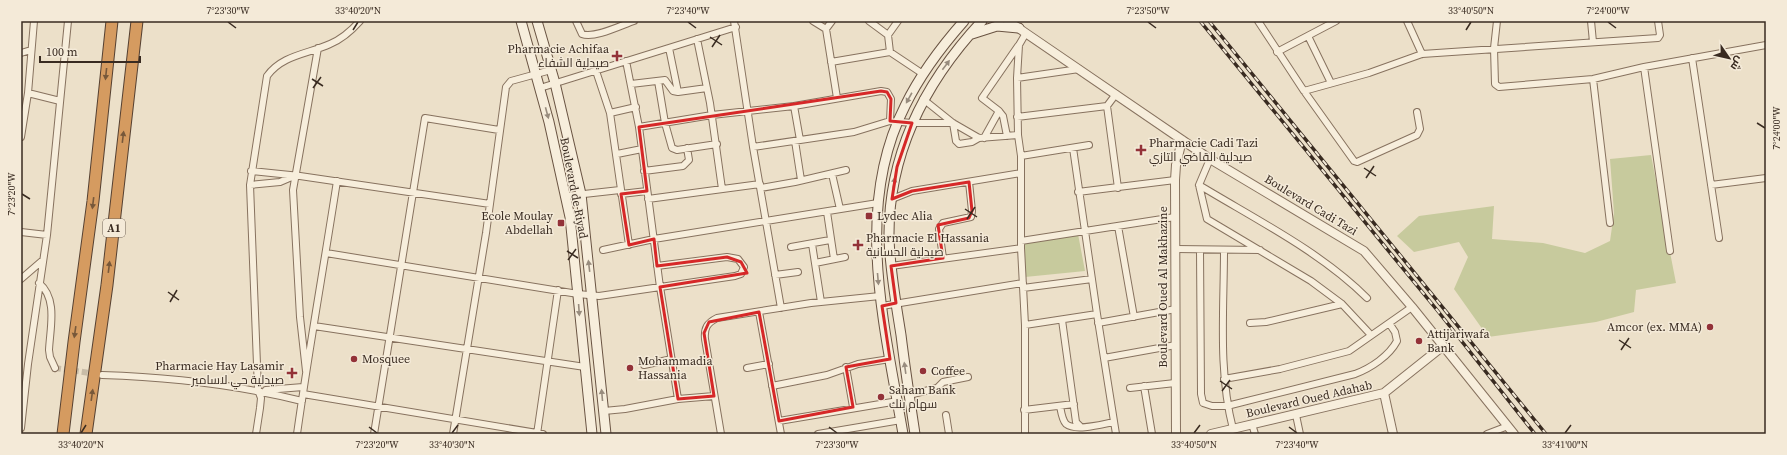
<svg xmlns="http://www.w3.org/2000/svg" width="1787" height="455" viewBox="0 0 1787 455" font-family="'Source Serif 4',Cairo,serif">
  <style>
    .green { fill: #c7ca9d }
    .lines { fill: none; stroke-linecap: round; stroke-linejoin: round }
    .minor-tunnel { stroke: #c8bca7; stroke-width: 6; stroke-dasharray: 6 3; stroke-linecap: butt }
    .minor-casing { stroke: #87725f; stroke-width: 8 }
    .tertiary-casing { stroke: #87725f; stroke-width: 10 }
    .secondary-casing { stroke: #695342; stroke-width: 11 }
    .motorway-casing { stroke: #564132; stroke-width: 13 }
    .minor { stroke: #f7eedc; stroke-width: 6 }
    .tertiary { stroke: #f7eedc; stroke-width: 8 }
    .secondary { stroke: #f7eedc; stroke-width: 9 }
    .motorway { stroke: #d59b60; stroke-width: 11 }
    .rail-casing { stroke: #392b21; stroke-width: 3.5 }
    .rail { stroke: #f4ead8; stroke-width: 2; stroke-dasharray: 6; stroke-linecap: butt }
    .oneway { fill: #988c7e }
    .oneway2 { fill: #77583a }
    .marked { fill: none; stroke: #d62828; stroke-width: 3; stroke-linejoin: round }
    .ticks { fill: none; stroke: #392b21; stroke-width: 1.5 }
    .poi-dot { fill: #933238; stroke: #f4ead8; stroke-width: 1.5 }
    .labels { text-anchor: middle; dominant-baseline: central; stroke-width: 3; stroke-linejoin: round; paint-order: stroke }
    .shield { fill: #f4ead8; stroke: #716458; stroke-width: 1 }
    .shield-label { font-size: 11px; font-weight: bold; fill: #392b21 }
    .poi-label { font-size: 12px; fill: #392b21; stroke: #f4ead8; text-anchor: start }
    .street-label { font-size: 12px; fill: #392b21; stroke: #f4ead8 }
    .neatline { fill: none; stroke: #392b21; stroke-width: 1.5 }
    .ticks-label { font-size: 10px; text-anchor: middle; fill: #392b21 }
  </style>
  <rect width="100%" height="100%" fill="#ece0c9"/>
  <path class="green" d="M1651,155L1676,283L1636,290L1634,312L1596,322L1488,337L1454,289L1468,257L1459,242L1414,252L1397,236L1419,216L1494,206L1492,239L1543,243L1585,253L1610,241L1614,213L1610,159Z
    M1078,234L1085,271L1025,277L1024,241Z"/>
  <g class="lines">
    <path class="minor-tunnel" d="M55,368L97,374"/>
    <defs>
      <path id="minor" d="M576,21L582,34C594,39 622,25 634,21
        M734,21L753,147L781,308
        M813,21L826,29
        M832,21L826,29L837,98
        M869,21L888,35
        M1258,21L1304,91L1354,161L1357,162L1417,135L1420,129L1417,112
        M1407,21L1422,54
        M1497,21L1494,48L1495,84L1499,87L1593,79L1644,67L1766,45
        M1591,21L1593,42
        M1308,36L1331,83
        M697,39L710,103L722,189
        M669,48L678,92
        M890,52L888,35L898,21
        M1277,52L1336,21
        M21,53L31,50
        M1692,58L1719,238
        M626,61L639,127L660,287L678,399
        M831,62L890,52L923,74
        M1644,67L1670,251
        M596,71L610,113L629,245
        M1017,78L1079,69
        M1593,79L1610,223
        M658,81L665,123L672,148L677,150L717,144
        M631,84L665,80L673,91L678,92L707,88
        M540,88L736,27
        M1304,91L1369,73L1422,54L1658,38L1660,35L1658,21
        M28,93L60,101
        M923,99L953,123L979,138L1018,135
        M794,106L800,140
        M1107,106L1118,188
        M999,111L1003,116L1007,136
        M610,113L636,107
        M1017,117L1107,106L1116,94
        M953,123L956,141L959,144L972,142L979,138
        M639,127L712,115L794,106L881,91L887,92L891,99L890,121
        M21,137L28,93L34,21
        M984,138L999,111L982,98L1018,46
        M795,141L801,180
        M753,147L854,132L890,121L912,123H953
        M1073,148L1097,314L1116,434
        M617,154L642,149
        M1021,156L1089,145
        M1210,159L1199,185L1207,219L1311,281L1342,304L1371,335
        M251,171L300,176L490,204
        M644,171L683,166L689,160L687,148
        M832,174L840,209
        M250,185L280,182L294,176
        M1199,185C1255,219 1321,252 1367,298
        M1711,185L1766,178
        M761,188L795,182L846,170
        M1078,192L1175,180
        M621,194L647,191
        M566,196L620,190
        M648,199L760,184
        M892,199L912,191L1021,173
        M827,212L834,259
        M1118,226L1134,317
        M21,232L47,235
        M1021,241L1175,217
        M812,244L821,302
        M791,247L830,240
        M1176,249L1260,250
        M603,250L654,239L878,203
        M1200,250L1201,394L1203,403L1212,406H1227L1355,374C1371,368 1389,356 1397,341L1395,332L1389,323
        M1224,250C1224,309 1218,371 1233,429
        M326,253L578,294L599,296L735,276L741,274L744,267L738,259L727,257L657,266
        M943,258L939,229L943,223L971,217L972,211L969,182
        M815,263L845,257
        M891,266L1021,248
        M775,275L798,272
        M21,279L43,260
        M39,283C58,299 50,328 49,350L50,357L55,368
        M1023,288L1092,279
        M882,306L1023,283
        M759,312L781,434
        M1062,320L1076,422L1080,426
        M1098,323L1176,309
        M1250,323L1266,322L1342,304
        M1025,325L1097,314
        M314,326L585,367
        M1104,358L1176,345
        M644,365L672,359
        M846,367L853,407
        M747,368L769,364
        M306,371L300,317L293,190L318,48
        M102,375C168,377 238,385 302,401
        M1224,379L1280,369L1349,351L1412,307
        M772,386L827,375L858,364L890,359
        M1144,386L1152,434
        M1130,388L1175,383
        M266,390L303,387
        M303,394L543,434
        M909,395L937,388L943,382L968,377
        M1060,406C1061,411 1062,420 1066,424C1076,432 1103,424 1114,422
        M1024,410L1074,404
        M604,411L625,409L678,399L714,396
        M946,415L949,434
        M1296,415L1300,434
        M779,421L898,401
        M1252,424L1255,434
        M21,428L28,364L47,235L68,21
        M256,434L260,408L261,398L258,390L250,185L267,76C282,55 308,54 330,44C342,39 352,30 360,21
        M297,434C309,349 324,265 337,181
        M374,434L425,118L499,130
        M453,434L486,233L506,87L511,81L551,70
        M537,434L558,290
        M721,434L705,339C704,328 707,323 717,318L811,303L880,296
        M818,434L901,420
        M1025,434V325L1021,248V156L1018,135L1017,78L1019,45L1026,33
        M1487,434L1508,426"/>
      <path id="tertiary" d="M1008,21L1210,159L1364,251L1412,307L1514,434
        M1384,393L1393,434
        M1176,434L1175,180L1176,165L1182,140
        M1211,434L1384,393L1443,346"/>
      <path id="secondary" d="M521,21L549,122L570,217L592,434
        M537,21L555,83L581,194L606,434
        M972,34L997,26L1019,28
        M903,434C885,327 853,208 905,106C920,75 941,47 964,21
        M915,434C910,401 905,368 901,335C896,303 890,271 889,238C888,153 925,82 982,21"/>
      <path id="motorway" d="M63,434L74,342L93,201L112,21
        M86,434L107,285L137,21"/>
    </defs>
    <use href="#minor" class="minor-casing"/>
    <use href="#tertiary" class="tertiary-casing"/>
    <use href="#secondary" class="secondary-casing"/>
    <use href="#motorway" class="motorway-casing"/>
    <use href="#minor" class="minor"/>
    <use href="#tertiary" class="tertiary"/>
    <use href="#secondary" class="secondary"/>
    <use href="#motorway" class="motorway"/>
    <defs>
      <path id="rail" d="M1200,21L1437,310L1535,434
        M1209,21L1546,434"/>
    </defs>
    <use href="#rail" class="rail-casing"/>
    <use href="#rail" class="rail"/>
  </g>
  <defs><path id="oneway-solid" d="M-6-.8H1V-3.2L6.5 0L1 3.2V.8H-6Z"/></defs>
  <g class="oneway">
    <use href="#oneway-solid" transform="translate(946 65) rotate(-53)"/>
    <use href="#oneway-solid" transform="translate(909 98) rotate(119)"/>
    <use href="#oneway-solid" transform="translate(547 113) rotate(75)"/>
    <use href="#oneway-solid" transform="translate(894 183) rotate(-80)"/>
    <use href="#oneway-solid" transform="translate(589 266) rotate(-97)"/>
    <use href="#oneway-solid" transform="translate(878 279) rotate(85)"/>
    <use href="#oneway-solid" transform="translate(579 310) rotate(86)"/>
    <use href="#oneway-solid" transform="translate(905 368) rotate(-98)"/>
    <use href="#oneway-solid" transform="translate(602 395) rotate(-95)"/>
  </g>
  <g class="oneway2">
    <use href="#oneway-solid" transform="translate(106 74) rotate(96)"/>
    <use href="#oneway-solid" transform="translate(123 137) rotate(-83)"/>
    <use href="#oneway-solid" transform="translate(93 203) rotate(97)"/>
    <use href="#oneway-solid" transform="translate(109 267) rotate(-83)"/>
    <use href="#oneway-solid" transform="translate(75 332) rotate(98)"/>
    <use href="#oneway-solid" transform="translate(92 395) rotate(-82)"/>
  </g>
  <path class="marked" d="M881,91L887,92L891,99L890,121L912,123L897,167L892,199L912,191L969,182L972,211L969,218L938,225L943,258L891,266L896,303L882,306L890,359L846,367L853,407L779,421L759,312L709,322L704,333L714,396L678,399L660,287L747,273L741,262L727,257L657,266L654,239L629,245L621,194L647,191L639,127Z"/>
  <path class="ticks" d="M228,22L236,28M688,22L696,28M1148,22L1156,28M1608,22L1616,28M353,30L358,22M1466,30L1471,22M710,37L722,45M712,47L720,35M312,79L323,86M313,88L321,77M1757,123L1765,128M1364,168L1376,176M1366,178L1374,166M22,194L30,199M965,209L977,217M967,219L975,207M567,251L578,258M568,260L576,249M168,292L179,300M170,302L177,290M1619,340L1631,348M1621,350L1629,338M1220,381L1232,389M1222,391L1230,380M369,427L377,433M829,427L837,433M1289,427L1297,433M81,433L86,425M452,433L458,425M1194,433L1200,425M1565,433L1571,425"/>
  <g class="poi-dot">
    <path d="M615 50h4v4h4v4h-4v4h-4v-4h-4v-4h4z"/>
    <path d="M1139 144h4v4h4v4h-4v4h-4v-4h-4v-4h4z"/>
    <rect x="865" y="212" width="8" height="8" rx="2"/>
    <rect x="557" y="219" width="8" height="8" rx="2"/>
    <path d="M856 239h4v4h4v4h-4v4h-4v-4h-4v-4h4z"/>
    <circle cx="1710" cy="327" r="4"/>
    <circle cx="1419" cy="341" r="4"/>
    <circle cx="354" cy="359" r="4"/>
    <circle cx="630" cy="368" r="4"/>
    <circle cx="923" cy="371" r="4"/>
    <path d="M290 367h4v4h4v4h-4v4h-4v-4h-4v-4h4z"/>
    <circle cx="881" cy="397" r="4"/>
  </g>
  <g class="labels">
    <rect class="shield" x="103" y="219" width="22" height="18" rx="3"/>
    <g class="shield-label">
      <text x="114" y="228">A1</text>
    </g>
    <g class="poi-label">
      <text x="609" y="49" text-anchor="end">Pharmacie Achifaa<tspan x="609" dy="14">صيدلية الشفاء</tspan></text>
      <text x="1149" y="143">Pharmacie Cadi Tazi<tspan x="1149" dy="14">صيدلية القاضي التازي</tspan></text>
      <text x="553" y="216" text-anchor="end">Ecole Moulay<tspan x="553" dy="14">Abdellah</tspan></text>
      <text x="877" y="216">Lydec Alia</text>
      <text x="866" y="238">Pharmacie El Hassania<tspan x="866" dy="14">صيدلية الحسانية</tspan></text>
      <text x="1702" y="327" text-anchor="end">Amcor (ex. MMA)</text>
      <text x="1427" y="334">Attijariwafa<tspan x="1427" dy="14">Bank</tspan></text>
      <text x="362" y="359">Mosquee</text>
      <text x="638" y="361">Mohammadia<tspan x="638" dy="14">Hassania</tspan></text>
      <text x="284" y="366" text-anchor="end">Pharmacie Hay Lasamir<tspan x="284" dy="14">صيدلية حي لاسامير</tspan></text>
      <text x="931" y="371">Coffee</text>
      <text x="889" y="390">Saham Bank<tspan x="889" dy="14">سهام بنك</tspan></text>
    </g>
    <g class="street-label">
      <text transform="translate(574 188) rotate(79)">Boulevard de Riyad</text>
      <text transform="translate(1311 205) rotate(31)">Boulevard Cadi Tazi</text>
      <text transform="translate(1163 287) rotate(-90)">Boulevard Oued Al Makhazine</text>
      <text transform="translate(1309 399) rotate(-13)">Boulevard Oued Adahab</text>
    </g>
  </g>
  <rect width="1787" height="455" fill="none" stroke="#f4ead8" stroke-width="44"/>
  <g transform="translate(1729 58) rotate(124)" stroke="#f4ead8" stroke-width="3" paint-order="stroke">
  <path d="M0-3L7 15L0 10L-7 15Z" fill="#392b21"/>
  <text y="-6" font-size="11" font-weight="bold" text-anchor="middle" fill="#392b21">ش</text>
  </g>
  <path d="M40 56v6h100v-6" fill="none" stroke="#392b21" stroke-width="2"/>
  <text x="46" y="56" font-size="12" fill="#392b21" stroke="#f4ead8" stroke-width="3" paint-order="stroke">100 m</text>
  <rect x="22" y="22" width="1743" height="411" class="neatline"/>
  <g class="ticks-label">
    <text x="228" y="14">7°23'30"W</text>
    <text x="358" y="14">33°40'20"N</text>
    <text x="688" y="14">7°23'40"W</text>
    <text x="1148" y="14">7°23'50"W</text>
    <text x="1471" y="14">33°40'50"N</text>
    <text x="1608" y="14">7°24'00"W</text>
    <text transform="translate(1776 128) rotate(-90)" y="4">7°24'00"W</text>
    <text transform="translate(11 194) rotate(-90)" y="4">7°23'20"W</text>
    <text x="81" y="448">33°40'20"N</text>
    <text x="377" y="448">7°23'20"W</text>
    <text x="452" y="448">33°40'30"N</text>
    <text x="837" y="448">7°23'30"W</text>
    <text x="1194" y="448">33°40'50"N</text>
    <text x="1297" y="448">7°23'40"W</text>
    <text x="1565" y="448">33°41'00"N</text>
  </g>
</svg>
